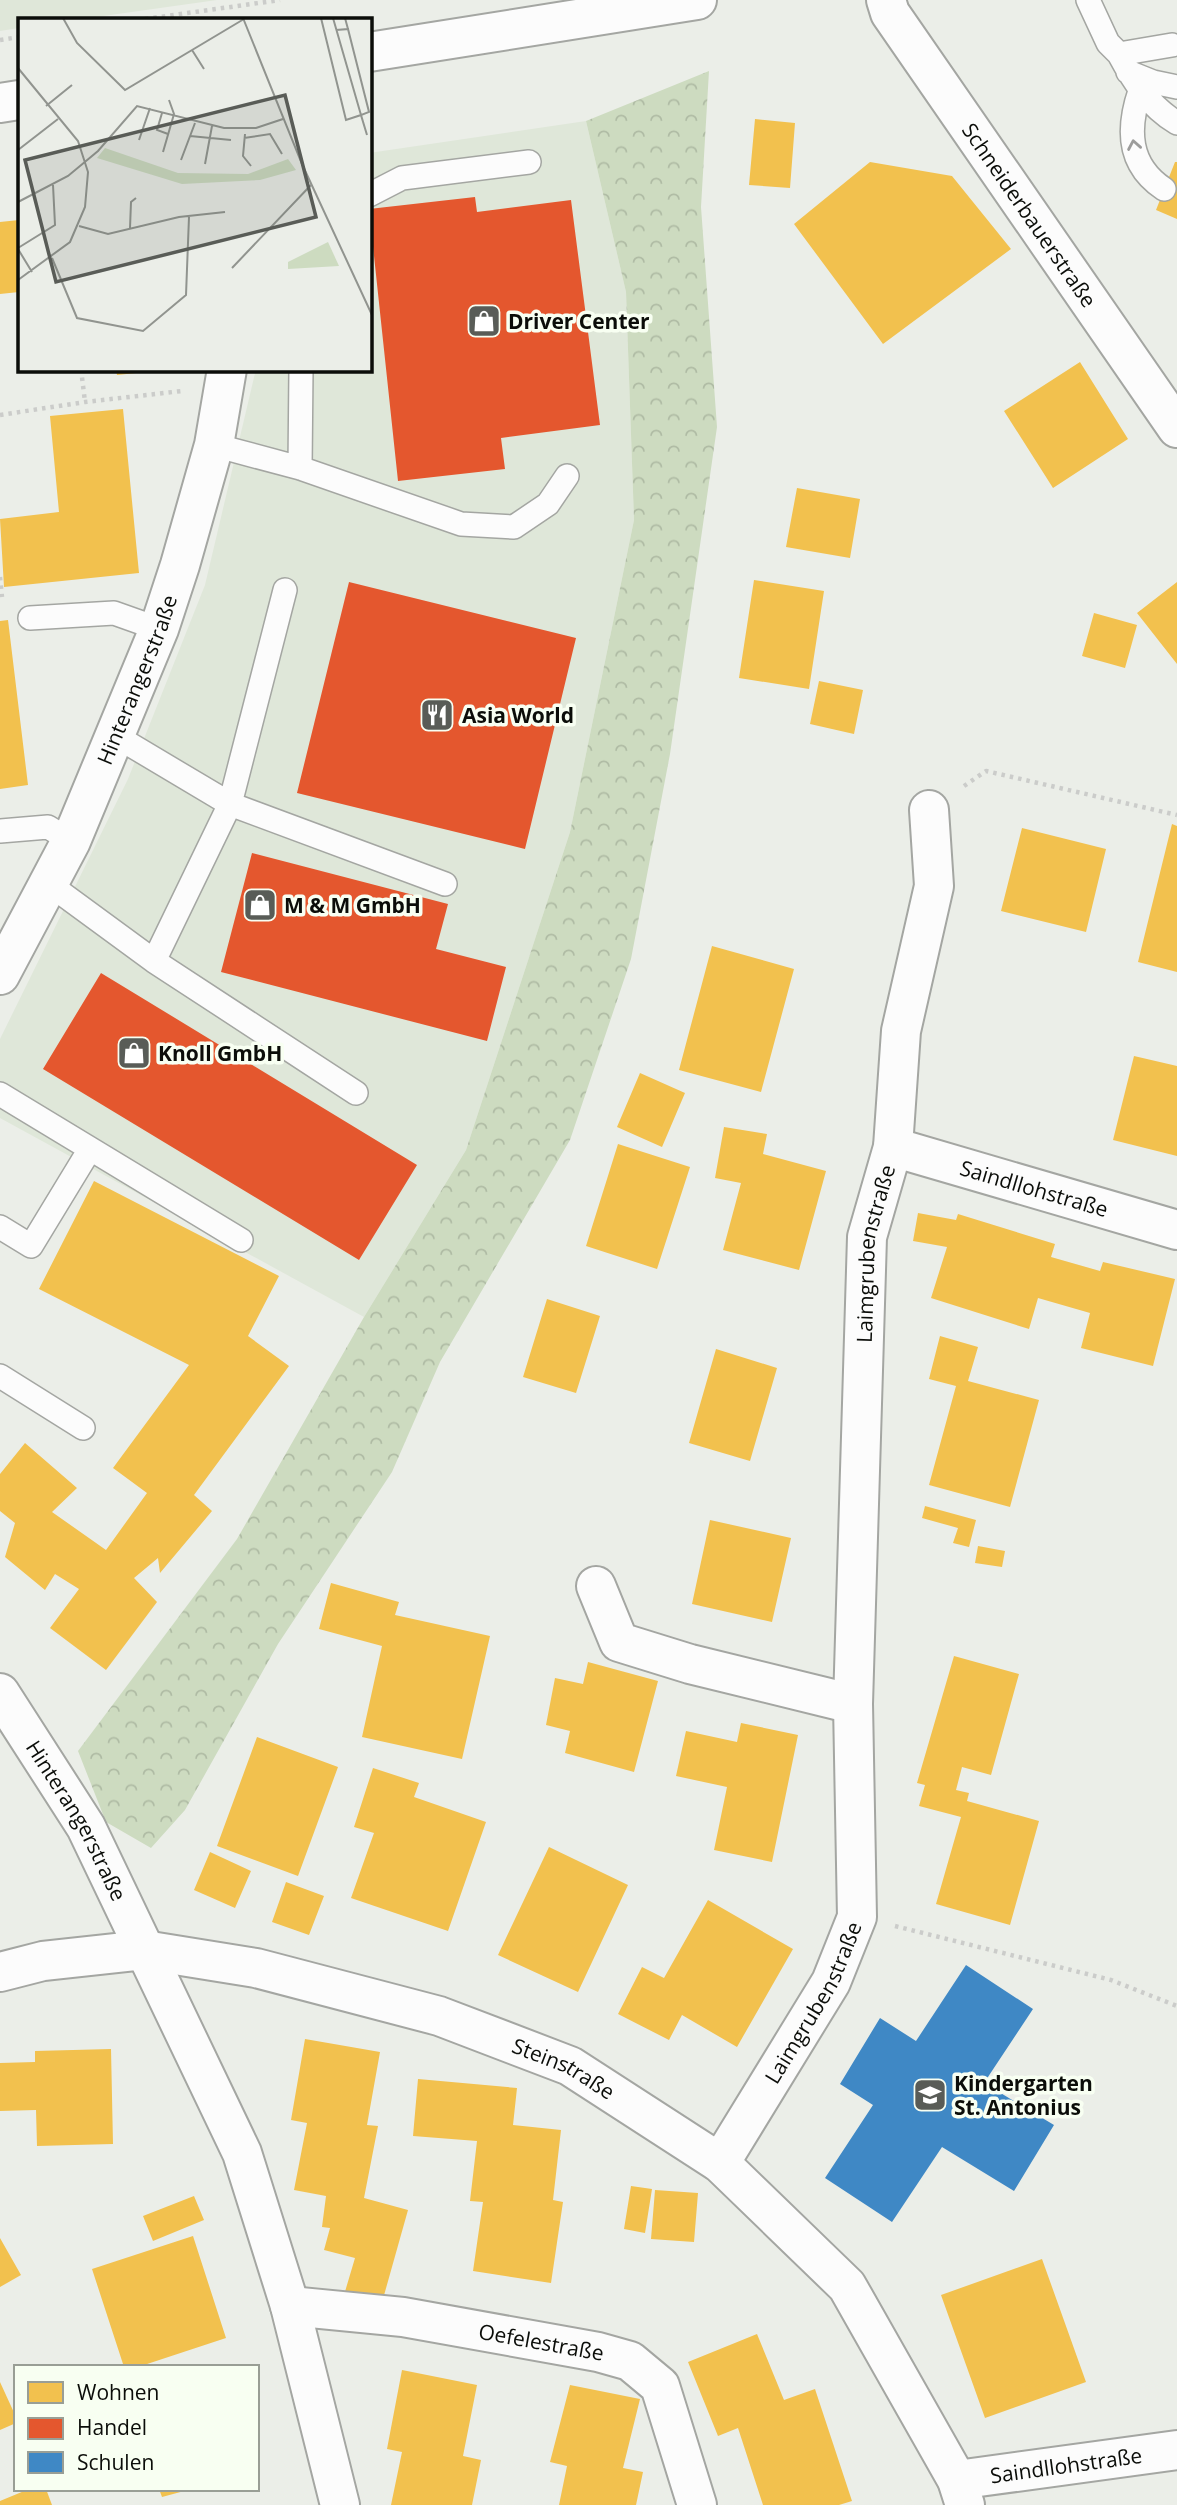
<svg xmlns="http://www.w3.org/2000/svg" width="1177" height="2505" viewBox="0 0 1177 2505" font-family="'Open Sans',sans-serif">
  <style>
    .built { fill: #dfe7d9 }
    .forest { fill: url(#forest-crowns) }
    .homes { fill: #f2c14e }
    .shops { fill: #e4572e }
    .schools { fill: #3f88c5 }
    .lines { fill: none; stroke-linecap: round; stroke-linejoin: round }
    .lane-casing { stroke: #a4a6a2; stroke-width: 26 }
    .street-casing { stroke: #a4a6a2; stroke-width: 42 }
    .primary-casing { stroke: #a4a6a2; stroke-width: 42 }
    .path { stroke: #cbccca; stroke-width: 4.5; stroke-dasharray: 3.5 5; stroke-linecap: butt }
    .lane { stroke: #fcfcfc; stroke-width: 23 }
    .street { stroke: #fcfcfc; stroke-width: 38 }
    .primary { stroke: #fcfcfc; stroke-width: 38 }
    .oneway { stroke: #9c9c9b }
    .labels { text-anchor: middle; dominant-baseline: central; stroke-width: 7; stroke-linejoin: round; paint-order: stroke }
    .street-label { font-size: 21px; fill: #0b0d09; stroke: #f8fff2 }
    .poi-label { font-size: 21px; font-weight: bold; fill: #0b0d09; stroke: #f8fff2; text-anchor: start }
    .inset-road { fill: none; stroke: #91948f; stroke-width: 2 }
    .view { fill: #595c57; fill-opacity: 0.15; stroke: #595c57; stroke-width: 3.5 }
    .inset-edge { fill: none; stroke: #0b0d09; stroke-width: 3.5 }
  </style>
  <defs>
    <pattern id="forest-crowns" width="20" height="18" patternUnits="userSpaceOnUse" patternTransform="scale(1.75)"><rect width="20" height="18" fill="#cddbc0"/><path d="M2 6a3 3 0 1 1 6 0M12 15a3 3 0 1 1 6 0" fill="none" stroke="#afbba4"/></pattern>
  </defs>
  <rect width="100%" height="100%" fill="#ebeee8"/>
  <path class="built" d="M0,0H217L82,19H19V28L0,31Z
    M586,121L626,292L634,520L570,832L466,1150L364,1317L0,1118V1039L128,779L205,585L256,369H369V153Z"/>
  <path class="forest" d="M709,71L701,207L717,427L670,754L631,959L570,1140L440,1362L392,1472L278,1644L185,1810L151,1848L106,1822L78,1751L237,1539L364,1317L466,1150L570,832L634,520L626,292L586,121Z"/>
  <path class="homes" d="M755,119L795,123L790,188L749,185Z
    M870,162L952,176L1011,249L883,344L794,224Z
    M1175,162H1177V219L1156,210Z
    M19,220V292L0,294V222Z
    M1080,362L1128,439L1053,488L1004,411Z
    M116,369H155V371L117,375Z
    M123,409L139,573L4,587L0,519L59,512L50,416Z
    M797,488L860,499L850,558L786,547Z
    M754,580L824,591L809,689L739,678Z
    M1177,582V664L1137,613Z
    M1094,613L1137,625L1125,668L1082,656Z
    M8,620L28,785L0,789V621Z
    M819,681L863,690L854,734L810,724Z
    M1172,824L1177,826V972L1138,962Z
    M1022,828L1106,849L1086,932L1001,911Z
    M712,946L794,969L761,1092L679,1070Z
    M1134,1056L1177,1066V1156L1113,1140Z
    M640,1073L685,1093L662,1147L617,1127Z
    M724,1127L767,1134L763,1154L826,1171L799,1270L723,1250L741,1183L715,1178Z
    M618,1144L690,1167L657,1269L586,1246Z
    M94,1181L279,1276L248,1336L289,1366L194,1495L212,1511L160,1573L158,1558L134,1578L157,1602L106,1670L50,1628L79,1589L55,1574L45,1590L5,1557L15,1523L0,1511V1474L25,1443L77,1488L52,1512L106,1550L147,1493L113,1468L189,1365L39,1289Z
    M918,1213L956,1220L958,1214L1055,1244L1051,1257L1100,1271L1103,1262L1175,1279L1153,1366L1081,1348L1090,1313L1038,1298L1029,1329L931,1298L947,1247L913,1241Z
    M547,1299L600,1316L576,1393L523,1377Z
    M940,1336L978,1347L968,1381L1039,1400L1010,1507L929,1485L956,1386L929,1379Z
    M716,1349L777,1368L750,1461L689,1443Z
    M925,1506L976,1520L969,1547L953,1543L958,1528L922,1518Z
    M710,1520L791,1538L772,1622L692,1604Z
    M978,1546L1005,1551L1002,1567L975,1563Z
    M331,1583L399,1602L395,1615L490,1636L462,1759L362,1737L382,1646L319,1629Z
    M954,1656L1019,1674L991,1775L962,1767L956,1790L969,1793L967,1801L1039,1821L1010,1925L936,1904L961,1817L919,1806L925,1785L917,1783Z
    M588,1662L658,1681L634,1772L565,1753L570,1731L546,1725L555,1678L583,1684Z
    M741,1723L798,1735L772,1862L714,1850L727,1787L676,1776L686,1731L737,1742Z
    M257,1737L338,1767L298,1876L217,1846Z
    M373,1768L419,1783L414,1797L486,1822L448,1931L351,1898L374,1833L354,1827Z
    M549,1847L628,1885L578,1992L498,1955Z
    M210,1852L251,1871L235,1908L194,1890Z
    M286,1882L324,1896L309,1935L272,1922Z
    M708,1900L793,1949L737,2047L682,2015L669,2040L618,2014L642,1967L664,1978Z
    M305,2039L380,2052L367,2125L378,2126L364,2198L408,2210L381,2306L344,2295L355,2258L324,2250L330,2228L322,2227L326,2196L294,2190L307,2123L291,2120Z
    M111,2049L113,2144L37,2146L36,2110L0,2111V2063L35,2062V2051Z
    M418,2079L517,2088L513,2125L561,2130L553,2200L563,2202L551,2283L473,2271L483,2202L470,2201L477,2141L413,2136Z
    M631,2186L652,2189L645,2233L624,2229Z
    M655,2190L698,2193L694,2242L651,2239Z
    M194,2196L204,2220L153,2241L143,2216Z
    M193,2236L226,2338L138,2367H124L92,2269Z
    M0,2238L21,2275L0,2287Z
    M1042,2259L1086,2382L985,2418L941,2295Z
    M757,2334L784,2400L815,2389L852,2501L839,2505H763L738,2428L718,2436L688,2362Z
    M402,2370L477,2385L463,2456L481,2460L472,2505H391L402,2452L387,2449Z
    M0,2382L16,2417V2423L0,2430Z
    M570,2385L640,2399L623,2468L643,2472L636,2505H559L567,2466L550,2462Z
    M29,2489H46L52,2505H0V2501Z
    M159,2489H187L188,2490L162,2497Z"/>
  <path class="shops" d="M475,197L477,212L571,200L600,425L501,438L505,469L398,481L369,209Z
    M349,582L576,638L525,849L297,793Z
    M252,853L448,904L436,949L506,967L487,1041L221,972Z
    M101,973L417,1165L359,1260L43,1069Z"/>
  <path class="schools" d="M966,1965L1033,2009L984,2083L1054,2125L1014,2191L942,2147L892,2222L825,2178L873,2105L840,2084L880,2018L916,2041Z"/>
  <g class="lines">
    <defs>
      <path id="lane" d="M1088,0L1108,43L1119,54L1172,45
        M1119,54C1134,82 1149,106 1177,123
        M1128,72L1153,82L1177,87
        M1140,91C1127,129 1128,165 1164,189
        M369,195L402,178L529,162
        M214,445L300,468L461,524L514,527L548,504L567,476
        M300,468L301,369
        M30,618L114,613L159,629
        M114,735L230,804L445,884
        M0,831L48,827L71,841
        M49,884L154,961L356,1093
        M154,961L230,804L285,590
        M0,1094L241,1240
        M0,1227L31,1246L90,1149
        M0,1376L83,1428"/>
      <g id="street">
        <path id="s1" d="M886,0L890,13L1177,428"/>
        <path id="s2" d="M0,975L71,841L159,629L180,565L214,445L227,369"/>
        <path id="s3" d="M893,1147L1177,1230"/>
        <path d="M596,1586L619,1642L690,1664L853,1704"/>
        <path id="s4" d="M0,1693L86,1827L242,2153L290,2306L340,2505"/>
        <path id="s5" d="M0,1972L43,1961L144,1950L256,1968L439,2016L570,2066L720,2163L847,2286L957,2480L965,2505"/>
        <path id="s6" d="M720,2163L831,1982L857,1917L853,1704L867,1237L893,1147L901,1031L934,886L929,810"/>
        <path id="s7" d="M290,2306L403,2317L598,2352L630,2361L660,2386L697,2505"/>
        <path id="s8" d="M957,2480L1177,2450"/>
      </g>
      <path id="primary" d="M369,52L697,0
        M0,103L19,100"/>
    </defs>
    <use href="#lane" class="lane-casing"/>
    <use href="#street" class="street-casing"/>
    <use href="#primary" class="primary-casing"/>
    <path class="path" d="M145,19L280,0
      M0,40L19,37
      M81,369L85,402
      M0,415L85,402L182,391
      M0,577L2,597
      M964,786L986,771L1177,815
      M895,1926L1111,1980L1177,2006"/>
    <use href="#lane" class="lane"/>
    <use href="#street" class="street"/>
    <use href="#primary" class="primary"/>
  </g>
  <defs><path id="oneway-chevron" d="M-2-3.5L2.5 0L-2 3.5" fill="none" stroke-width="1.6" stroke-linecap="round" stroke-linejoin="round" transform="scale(1.75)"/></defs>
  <use class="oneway" href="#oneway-chevron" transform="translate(1134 145) rotate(-100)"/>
  <defs>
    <symbol id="shop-square" viewBox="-11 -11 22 22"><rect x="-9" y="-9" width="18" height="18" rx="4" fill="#595c57" stroke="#f8fff2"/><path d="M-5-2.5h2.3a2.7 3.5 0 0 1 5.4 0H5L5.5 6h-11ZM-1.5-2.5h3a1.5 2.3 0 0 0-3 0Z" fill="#fff"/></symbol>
    <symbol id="restaurant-square" viewBox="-11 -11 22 22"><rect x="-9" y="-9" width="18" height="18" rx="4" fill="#595c57" stroke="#f8fff2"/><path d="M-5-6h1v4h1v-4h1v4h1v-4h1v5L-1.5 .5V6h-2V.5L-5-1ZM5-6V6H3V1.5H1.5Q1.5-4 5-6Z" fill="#fff"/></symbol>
    <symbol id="school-square" viewBox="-11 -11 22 22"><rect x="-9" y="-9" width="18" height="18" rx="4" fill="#595c57" stroke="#f8fff2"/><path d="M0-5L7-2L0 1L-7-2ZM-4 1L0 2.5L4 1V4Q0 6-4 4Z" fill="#fff"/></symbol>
  </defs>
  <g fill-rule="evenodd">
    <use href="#shop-square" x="465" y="302" width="38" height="38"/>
    <use href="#restaurant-square" x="418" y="696" width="38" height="38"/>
    <use href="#shop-square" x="241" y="886" width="38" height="38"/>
    <use href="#shop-square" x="115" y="1034" width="38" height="38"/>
    <use href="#school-square" x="911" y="2076" width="38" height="38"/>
  </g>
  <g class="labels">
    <g class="street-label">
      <text stroke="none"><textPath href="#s1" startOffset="259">Schneiderbauerstraße</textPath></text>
      <text stroke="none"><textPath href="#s2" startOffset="326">Hinterangerstraße</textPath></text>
      <text stroke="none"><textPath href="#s3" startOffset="147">Saindllohstraße</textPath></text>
      <text stroke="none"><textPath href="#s6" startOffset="947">Laimgrubenstraße</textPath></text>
      <text stroke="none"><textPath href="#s4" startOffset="149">Hinterangerstraße</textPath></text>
      <text stroke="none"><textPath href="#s6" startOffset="186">Laimgrubenstraße</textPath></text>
      <text stroke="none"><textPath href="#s5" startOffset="584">Steinstraße</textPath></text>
      <text stroke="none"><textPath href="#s7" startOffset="254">Oefelestraße</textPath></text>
      <text stroke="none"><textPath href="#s8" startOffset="110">Saindllohstraße</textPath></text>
    </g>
    <g class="poi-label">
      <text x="508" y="321">Driver Center</text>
      <text x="462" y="715">Asia World</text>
      <text x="284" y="905">M &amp; M GmbH</text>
      <text x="158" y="1053">Knoll GmbH</text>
      <text x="954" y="2083">Kindergarten<tspan x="954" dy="24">St. Antonius</tspan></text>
    </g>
  </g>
  <g transform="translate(18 18)">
    <rect width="354" height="354" fill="#ebeee8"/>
    <path d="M310,224L321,248L270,251V244Z" fill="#cddbc0"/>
    <path d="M87,130L160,155L230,156L270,141L278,152L242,162L164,166L79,140Z" fill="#cddbc0"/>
    <path class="inset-road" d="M45,0L59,25L107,72L226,1M225,0L284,146L354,297M303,0L328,102L343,97L315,0M330,11L351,94L343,97L349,117M318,12L330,11L327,0M174,32L186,51M0,50L60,123L70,154L67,189L52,224L0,262M28,88L54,67M144,95L139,112L150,116M227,116L225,138L233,148M172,118L213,122M226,120L252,116L264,136M121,122L132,90M0,132L40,101M145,134L156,96L151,82M163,142L177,105M187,146L194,108M0,184L50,158L80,133L119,88L206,110H238L265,101M61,208L90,216L161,199L207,194M112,210L113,184L118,180M0,230L37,207L35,167M0,231L14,254M34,240L59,300L125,313L168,277L171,199M214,250L293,167"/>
    <path class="view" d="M267,77L298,199L38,264L7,142Z"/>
    <rect width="354" height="354" class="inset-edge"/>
  </g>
  <rect x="14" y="2365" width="245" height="126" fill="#f8fff2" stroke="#999e95" stroke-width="2"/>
  <rect x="28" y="2382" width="35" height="21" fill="#f2c14e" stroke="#999e95" stroke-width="2"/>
  <text x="77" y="2400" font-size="21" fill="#0b0d09">Wohnen</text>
  <rect x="28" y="2418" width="35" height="21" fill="#e4572e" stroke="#999e95" stroke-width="2"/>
  <text x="77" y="2435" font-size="21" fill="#0b0d09">Handel</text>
  <rect x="28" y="2452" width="35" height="21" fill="#3f88c5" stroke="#999e95" stroke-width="2"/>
  <text x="77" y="2470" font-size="21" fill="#0b0d09">Schulen</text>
</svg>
